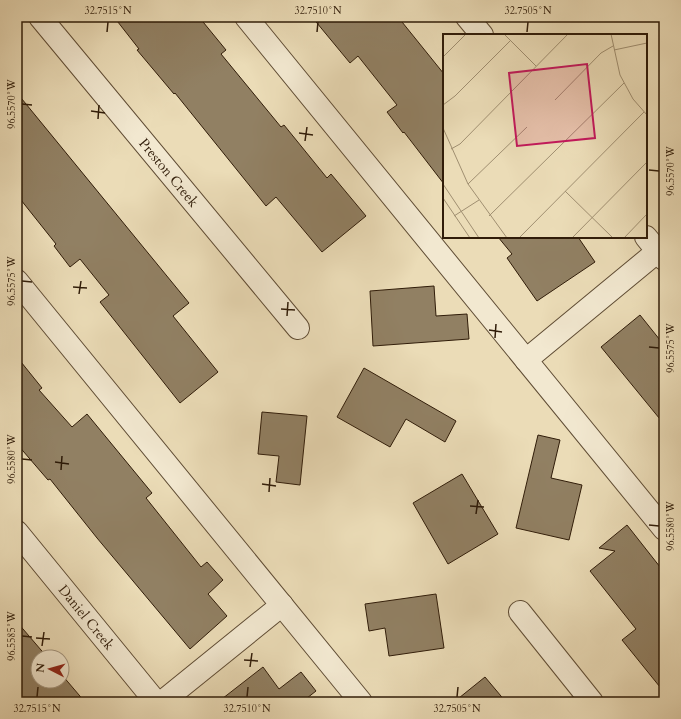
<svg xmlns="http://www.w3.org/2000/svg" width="681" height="719" viewBox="0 0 681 719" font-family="Cardo,serif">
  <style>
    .building { fill: #918063; stroke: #301c09 }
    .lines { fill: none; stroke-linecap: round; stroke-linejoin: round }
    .minor-casing { stroke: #5f4c34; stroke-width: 24 }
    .minor { stroke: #f2e8d0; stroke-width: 22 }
    .ticks { fill: none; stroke: #301c09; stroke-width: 1.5 }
    .labels { text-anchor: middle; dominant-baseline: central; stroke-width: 3.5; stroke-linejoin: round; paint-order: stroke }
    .street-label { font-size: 14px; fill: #301c09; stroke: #f2e8d0 }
    .inset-road { fill: none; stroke: #a08f71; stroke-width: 1 }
    .view { fill: #c2185b; fill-opacity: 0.15; stroke: #c2185b; stroke-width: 2 }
    .inset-edge { fill: none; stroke: #301c09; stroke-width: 2 }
    .neatline { fill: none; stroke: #301c09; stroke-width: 1.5 }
    .ticks-label { font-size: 10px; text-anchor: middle; fill: #301c09 }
  </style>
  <rect width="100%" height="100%" fill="#ebdcb7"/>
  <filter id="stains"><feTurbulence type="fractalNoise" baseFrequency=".005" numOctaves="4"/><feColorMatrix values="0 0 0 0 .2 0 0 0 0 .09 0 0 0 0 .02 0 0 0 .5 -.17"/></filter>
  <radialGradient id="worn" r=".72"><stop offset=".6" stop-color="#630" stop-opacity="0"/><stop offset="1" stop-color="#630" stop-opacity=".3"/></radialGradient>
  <path class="building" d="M114,17H199L226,50L221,54L281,127L284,125L327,178L331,174L366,216L322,252L276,197L266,206L175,93L174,94L137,50L139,49Z
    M312,17H398L444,74V184L404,132L403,133L387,112L397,105L358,56L350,63Z
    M17,93L189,303L173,316L218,372L180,403L100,302L109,295L80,259L70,267L54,246L56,244L17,195Z
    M498,237H578L595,262L537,301L507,258L512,254Z
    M434,286L436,316L467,314L469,339L373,346L370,291Z
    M640,315L664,345V424L601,347Z
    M17,357L42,388L39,390L72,427L87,414L152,493L146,498L201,567L207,562L223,580L208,594L227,616L190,649L97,538L50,479L48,480L17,444Z
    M364,368L456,421L445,442L406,419L390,447L337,417Z
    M262,412L307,416L300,485L276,482L279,456L258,454Z
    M538,435L560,440L551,478L582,485L569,540L516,528Z
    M462,474L498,534L448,564L413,503Z
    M627,525L664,572V692L622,640L636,629L590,571L615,551L599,548Z
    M436,594L444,648L389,656L385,628L369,631L365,604Z
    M17,622L47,657H38V681H62V675L85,702H17Z
    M263,667L279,689L301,672L316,691L302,702H218Z
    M485,677L506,702H454Z"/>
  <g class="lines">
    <defs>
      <g id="minor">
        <path id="s1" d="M40,17L298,328"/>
        <path d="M246,17L664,529"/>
        <path d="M467,17L482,35"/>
        <path d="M646,237L664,259"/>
        <path d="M17,281L361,702"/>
        <path d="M526,360L658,251"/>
        <path id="s2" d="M17,532L156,702"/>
        <path d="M520,612L592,702"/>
        <path d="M162,702L282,605"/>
      </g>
    </defs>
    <use href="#minor" class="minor-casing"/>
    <use href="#minor" class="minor"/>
  </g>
  <path class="ticks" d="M107,32L108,22M317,32L318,22M527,32L528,22M22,104L32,105M91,111L105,113M98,119L99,105M299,133L313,135M305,141L307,127M649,170L659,171M22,281L32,282M73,287L87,288M79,294L81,281M281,309L295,310M287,316L288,302M489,330L502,332M495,338L496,324M649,347L659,348M22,459L32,460M55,462L69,464M61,470L62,456M262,484L276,486M269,492L270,478M470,506L484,507M476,514L478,500M649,525L659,526M22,636L32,637M36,638L50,639M42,646L44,632M244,660L258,661M250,667L252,653M37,697L38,687M247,697L248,687M457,697L458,687"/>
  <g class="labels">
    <g class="street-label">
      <text stroke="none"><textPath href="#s1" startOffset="202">Preston Creek</textPath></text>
      <text stroke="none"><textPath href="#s2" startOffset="110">Daniel Creek</textPath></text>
    </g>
  </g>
  <g transform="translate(443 34)">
    <rect width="204" height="204" fill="#ebdcb7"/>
    <path class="inset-road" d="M61,0L93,32M168,0L177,41L190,65L204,81M171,16L204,9M0,23L23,0M112,66L158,19L170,12M0,71L12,62L67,7M0,94L25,150L64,204M8,115L17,110L125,0M0,150L36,204M25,150L84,93M122,157L170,204M0,164L27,204M11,182L36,166M46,182L181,49M76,204L201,78M129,204L204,128M181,204L204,180"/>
    <path class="view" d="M144,30L152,104L74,112L66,39Z"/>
    <rect width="204" height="204" class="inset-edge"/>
  </g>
  <rect width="681" height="719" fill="none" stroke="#ebdcb7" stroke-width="44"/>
  <g transform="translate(50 669) rotate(276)"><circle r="19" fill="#f2e8d0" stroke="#a49680"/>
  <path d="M0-3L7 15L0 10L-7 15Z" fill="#8f2418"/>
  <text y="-6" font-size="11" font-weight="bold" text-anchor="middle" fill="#301c09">N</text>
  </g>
  <rect x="22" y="22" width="637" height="675" class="neatline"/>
  <g class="ticks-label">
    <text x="108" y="14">32.7515°N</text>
    <text x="318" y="14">32.7510°N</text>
    <text x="528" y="14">32.7505°N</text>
    <text transform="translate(11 104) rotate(-90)" y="4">96.5570°W</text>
    <text transform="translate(670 171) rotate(-90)" y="4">96.5570°W</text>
    <text transform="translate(11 281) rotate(-90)" y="4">96.5575°W</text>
    <text transform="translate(670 348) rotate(-90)" y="4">96.5575°W</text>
    <text transform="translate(11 459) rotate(-90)" y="4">96.5580°W</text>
    <text transform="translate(670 526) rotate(-90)" y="4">96.5580°W</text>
    <text transform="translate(11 636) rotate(-90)" y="4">96.5585°W</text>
    <text x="37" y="712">32.7515°N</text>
    <text x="247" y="712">32.7510°N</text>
    <text x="457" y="712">32.7505°N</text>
  </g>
  <rect width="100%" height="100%" filter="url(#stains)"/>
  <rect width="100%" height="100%" fill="url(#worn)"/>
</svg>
